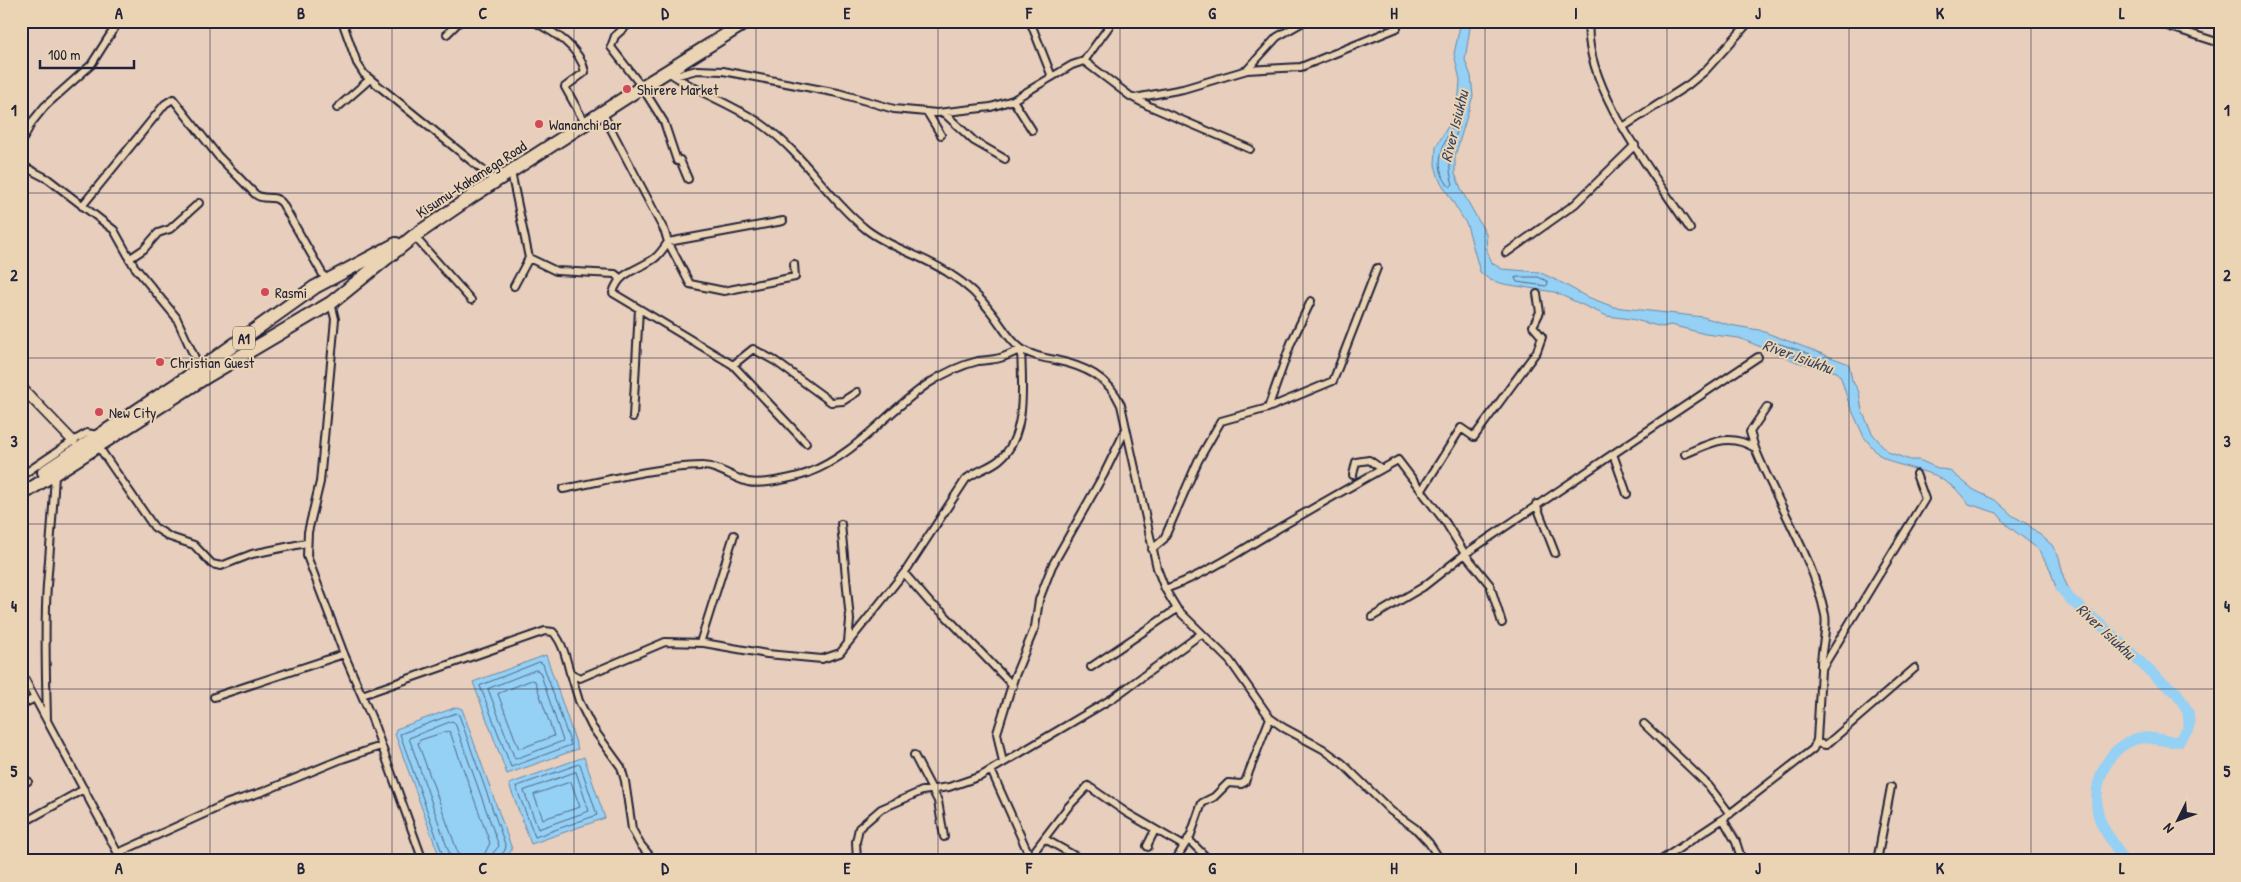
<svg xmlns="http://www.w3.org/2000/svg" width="2241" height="882" viewBox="0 0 2241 882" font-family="'Patrick Hand',sans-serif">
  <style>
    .water { fill: #95d0f5; stroke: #678aab }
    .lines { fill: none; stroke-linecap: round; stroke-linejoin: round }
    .shore { stroke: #506885; stroke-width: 1 }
    .river { stroke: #95d0f5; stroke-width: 11 }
    .street-casing { stroke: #22223b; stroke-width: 10 }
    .secondary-casing { stroke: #22223b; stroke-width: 12 }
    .highway-casing { stroke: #22223b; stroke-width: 16 }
    .street { stroke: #ebd4b4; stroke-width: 6 }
    .secondary { stroke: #ebd4b4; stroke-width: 9 }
    .highway { stroke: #ebd4b4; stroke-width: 12 }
    .grid { fill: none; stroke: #22223b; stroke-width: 1; stroke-opacity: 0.55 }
    .poi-dot { fill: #d1495b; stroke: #ebd4b4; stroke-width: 2 }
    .labels { text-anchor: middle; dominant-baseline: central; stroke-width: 4; stroke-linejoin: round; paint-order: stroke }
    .shield { fill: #ebd4b4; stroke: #5e575f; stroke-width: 1 }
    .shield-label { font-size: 14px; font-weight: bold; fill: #22223b }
    .poi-label { font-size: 15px; fill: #22223b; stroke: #ebd4b4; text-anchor: start }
    .street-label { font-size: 15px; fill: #22223b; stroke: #ebd4b4 }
    .water-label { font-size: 16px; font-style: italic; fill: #394560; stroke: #ebd4b4 }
    .neatline { fill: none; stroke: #22223b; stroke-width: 2 }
    .grid-label { font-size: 16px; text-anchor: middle; font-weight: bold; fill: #22223b }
  </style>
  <rect width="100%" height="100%" fill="#e8cebc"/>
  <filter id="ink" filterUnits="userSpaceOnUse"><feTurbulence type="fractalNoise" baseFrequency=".02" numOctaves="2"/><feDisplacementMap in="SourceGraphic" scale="10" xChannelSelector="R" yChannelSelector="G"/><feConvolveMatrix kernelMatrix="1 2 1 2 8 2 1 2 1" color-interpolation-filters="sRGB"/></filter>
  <g filter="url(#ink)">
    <path class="water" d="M1461,21H1471L1465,60L1471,76L1473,96L1455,156V174L1463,193L1486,234L1487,251L1492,263L1502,269L1539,272L1564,284L1585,296L1614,307L1703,317L1730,325L1759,330L1849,364L1852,380L1859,392L1862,411L1872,433L1888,452L1910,460H1919L1940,469L1949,470L1974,490L1995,500L2013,516L2026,523L2052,545L2059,557L2064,579L2072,596L2067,601L2057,591L2050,569L2038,549L2008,526L1997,513L1969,504L1955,488L1935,475L1894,463L1878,454L1864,437L1849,404L1841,378L1837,372L1797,362L1739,338L1705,334L1671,325L1662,327L1631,319L1607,316L1554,292L1504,284L1490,280L1480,272L1467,225L1439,179L1435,165L1436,147L1455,114L1459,94L1460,80L1454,54Z
      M546,655L578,749L507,774L473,682Z
      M457,707L462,709L512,849L507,857L496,861H441L395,734L396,729Z
      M584,757L605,818L531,844L509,784Z"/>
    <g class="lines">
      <path class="shore" d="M1456,125L1458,128C1452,148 1446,164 1453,184L1450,187C1432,168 1442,145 1453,126Z
        M1518,277H1538L1547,281L1548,284L1546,286L1517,282L1515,278Z
        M1777,343L1810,354L1811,357H1799L1775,347L1774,344Z
        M540,662L543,664L571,745L511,767L480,686Z
        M536,670L540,672L563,741L515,759L488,689Z
        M532,680L535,681L554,736L519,749L498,694Z
        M580,764L597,815L535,837L516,787Z
        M576,772L589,811L538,829L524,791Z
        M571,782L580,807L543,819L534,795Z
        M445,861L400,734L456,713L459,715L506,847L504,852L498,856L497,861
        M452,861L409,738L452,721L455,723L499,846L493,853L491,861
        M459,861L458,853L418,743L420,740L448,731L450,732L490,843L485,853L484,861"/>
      <path class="river" d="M2061,588L2071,600L2107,630L2158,679L2177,693L2188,712L2189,722L2188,729L2179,741C2166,743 2153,736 2140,738C2106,745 2089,789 2100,820C2105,835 2118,845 2122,861"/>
      <defs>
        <path id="street" d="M342,21L357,63L364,74L496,181
          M533,21C554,32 580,47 585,72L565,87L585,123
          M632,21L615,36L611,47L642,87L664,122L677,161L680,160L688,179
          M1030,21L1052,77
          M1589,21C1582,85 1656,177 1690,229
          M2144,21L2161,24L2220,43
          M447,34L460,21
          M1084,61L1113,21
          M1247,70L1301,67L1397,28
          M667,71C697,93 733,104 763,125C804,154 828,199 867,230C892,249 924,256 950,274C966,284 980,297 991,312C1001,324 1010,342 1023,350C1033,356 1044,358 1055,360C1084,366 1109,377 1121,405L1157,568L1165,589L1177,609L1230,661L1270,718L1284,728L1323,749L1342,763L1391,811L1415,828L1429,843L1441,861
          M674,76L697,70L723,71L838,93L894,109L937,113L991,107L1013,100L1072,65L1084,61L1130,96L1149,106L1250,149
          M1135,98L1183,89L1247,70L1277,37L1305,21
          M1013,100L1032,130
          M337,108L370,79
          M602,112L665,232L668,242C664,248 660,254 655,258C639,270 619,271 613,293L733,365L753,349L775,361L831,402L843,401L857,392
          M927,112L941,135
          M944,113L974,141L1005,159
          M1623,127L1688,85L1705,71L1750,21
          M21,143L32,122L45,106L91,65L119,21
          M21,165L48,179L114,230L134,266L176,317L200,369
          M511,172L529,258L514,286
          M82,206L165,104L173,99L218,156L255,194C264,202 273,193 282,203L326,280
          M783,221L668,242L690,284L724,291L795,277L794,264
          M414,236L471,300
          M1506,253L1575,204L1635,145
          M529,258L556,271L615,274L620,278
          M129,259L144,249L158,233L170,229L199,203
          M331,303L335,319L320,482L308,532L307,556L344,654L372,719L423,861
          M733,365L806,443
          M1268,408L1291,343L1311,301
          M633,417L639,309
          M98,446L154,527L170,537L194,545L212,564L221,566L252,554L306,543
          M1755,448L1750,432L1767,407
          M1613,454L1758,357
          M1685,454C1711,443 1728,432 1755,448C1777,504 1813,556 1825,615C1828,628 1820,652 1821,668
          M1353,475L1356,462L1369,460L1382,469
          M21,476L73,441L87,433L97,435
          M1422,490L1461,428L1474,437L1537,351L1542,337L1533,326L1540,312L1537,294
          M1536,504L1555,553
          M841,524L850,620L848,642
          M1152,549L1164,539L1198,461L1221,421L1268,408L1333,381L1377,268
          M904,573L930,603L942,612L1013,686
          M1165,589C1196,578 1222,563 1249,546C1298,516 1348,488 1398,460L1446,523L1465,554L1423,587L1372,617
          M1502,623L1490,585L1465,554L1613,454L1627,494
          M700,643L734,535
          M1091,667L1177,609
          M21,672L122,861
          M571,674L579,701L592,727L621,767L625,781L632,829L640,844L654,861
          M362,695L545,631L553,632C563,643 566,658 570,673L580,678L665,642L704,643L767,654L822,659L840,653L907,569L966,479C976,471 989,468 999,460C1028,437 1022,382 1021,349C1015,352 1007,356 1000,358C993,360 985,360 978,361C962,365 943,374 929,383C887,411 857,454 808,473C794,478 762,485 748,482C732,478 719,466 702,466C655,467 609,480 563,489
          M214,697L344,654
          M21,705L35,698
          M47,719C46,674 44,629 47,585C50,547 53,512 55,474
          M1644,724L1708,785L1730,814
          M1816,743L1826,745L1915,668
          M914,755L938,801L944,837
          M1003,763L997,733L1014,678L1035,627L1039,600L1052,566L1104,474L1126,429
          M991,770L1030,857
          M21,785L28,781
          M1723,819L1736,842L1742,861
          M21,824L84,789
          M1045,839L1084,861
          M1188,839L1210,861
          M1148,847L1147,846L1155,830
          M118,853L228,803L262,792L342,759L381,746
          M857,861L856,842L859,828L881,809L922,791L949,787L981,776L1113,698L1201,634
          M1027,861L1068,807L1088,786L1127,813L1184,846L1190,837L1202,803L1214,797L1228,783L1241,784L1245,782L1270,718
          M1175,861L1184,846
          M1660,861L1723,819L1813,749L1817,740L1821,670L1925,499L1916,474
          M1877,861L1891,787"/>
        <path id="secondary" d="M21,387L73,441"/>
        <path id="highway" d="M44,472L200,369L315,287L396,244
          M21,495L209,375L331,303L414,236L474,195L642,87L748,21"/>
      </defs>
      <use href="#street" class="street-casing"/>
      <use href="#secondary" class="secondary-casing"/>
      <use href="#highway" class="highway-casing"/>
      <use href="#street" class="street"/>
      <use href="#secondary" class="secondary"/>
      <use href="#highway" class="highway"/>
    </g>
  </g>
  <path class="grid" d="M210,21V861M392,21V861M574,21V861M756,21V861M938,21V861M1120,21V861M1303,21V861M1485,21V861M1667,21V861M1849,21V861M2031,21V861M21,193H2220M21,358H2220M21,524H2220M21,689H2220"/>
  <g class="poi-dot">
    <circle cx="627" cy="89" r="5"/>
    <circle cx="539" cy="124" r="5"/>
    <circle cx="265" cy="292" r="5"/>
    <circle cx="160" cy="362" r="5"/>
    <circle cx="99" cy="412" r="5"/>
  </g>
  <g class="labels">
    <rect class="shield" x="233" y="326.5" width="22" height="23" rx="4"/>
    <g class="shield-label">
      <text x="244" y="338">A1</text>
    </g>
    <g class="poi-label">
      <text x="637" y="89">Shirere Market</text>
      <text x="549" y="124">Wananchi Bar</text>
      <text x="275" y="292">Rasmi</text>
      <text x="170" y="362">Christian Guest</text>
      <text x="109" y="412">New City</text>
    </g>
    <g class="street-label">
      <text transform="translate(471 179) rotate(-33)">Kisumu-Kakamega Road</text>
    </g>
    <g class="water-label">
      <text transform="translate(1454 126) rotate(-76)">River Isiukhu</text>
      <text transform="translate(1798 356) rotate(20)">River Isiukhu</text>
      <text transform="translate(2106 631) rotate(43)">River Isiukhu</text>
    </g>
  </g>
  <rect width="2241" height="882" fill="none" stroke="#ebd4b4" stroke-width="55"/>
  <g transform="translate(2178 820) rotate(228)" stroke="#ebd4b4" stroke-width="4" paint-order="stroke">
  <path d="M0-4L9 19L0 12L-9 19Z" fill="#22223b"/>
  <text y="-8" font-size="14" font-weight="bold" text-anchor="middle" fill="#22223b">N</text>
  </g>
  <path d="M40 60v8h94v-8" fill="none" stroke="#22223b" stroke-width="2.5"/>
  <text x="48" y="60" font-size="15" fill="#22223b" stroke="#ebd4b4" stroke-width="4" paint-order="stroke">100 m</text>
  <rect x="28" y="28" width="2186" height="826" class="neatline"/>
  <g class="grid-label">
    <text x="119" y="19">A</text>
    <text x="301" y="19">B</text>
    <text x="483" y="19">C</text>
    <text x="665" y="19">D</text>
    <text x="847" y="19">E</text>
    <text x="1029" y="19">F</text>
    <text x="1212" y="19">G</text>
    <text x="1394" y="19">H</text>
    <text x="1576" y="19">I</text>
    <text x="1758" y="19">J</text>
    <text x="1940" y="19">K</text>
    <text x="2122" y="19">L</text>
    <text x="14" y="116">1</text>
    <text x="2227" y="116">1</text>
    <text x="14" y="281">2</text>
    <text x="2227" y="281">2</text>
    <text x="14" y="447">3</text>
    <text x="2227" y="447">3</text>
    <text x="14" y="612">4</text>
    <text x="2227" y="612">4</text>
    <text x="14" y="777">5</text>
    <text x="2227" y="777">5</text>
    <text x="119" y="874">A</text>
    <text x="301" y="874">B</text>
    <text x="483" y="874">C</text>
    <text x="665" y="874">D</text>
    <text x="847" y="874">E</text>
    <text x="1029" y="874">F</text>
    <text x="1212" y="874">G</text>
    <text x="1394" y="874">H</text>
    <text x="1576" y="874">I</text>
    <text x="1758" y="874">J</text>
    <text x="1940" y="874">K</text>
    <text x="2122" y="874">L</text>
  </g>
</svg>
